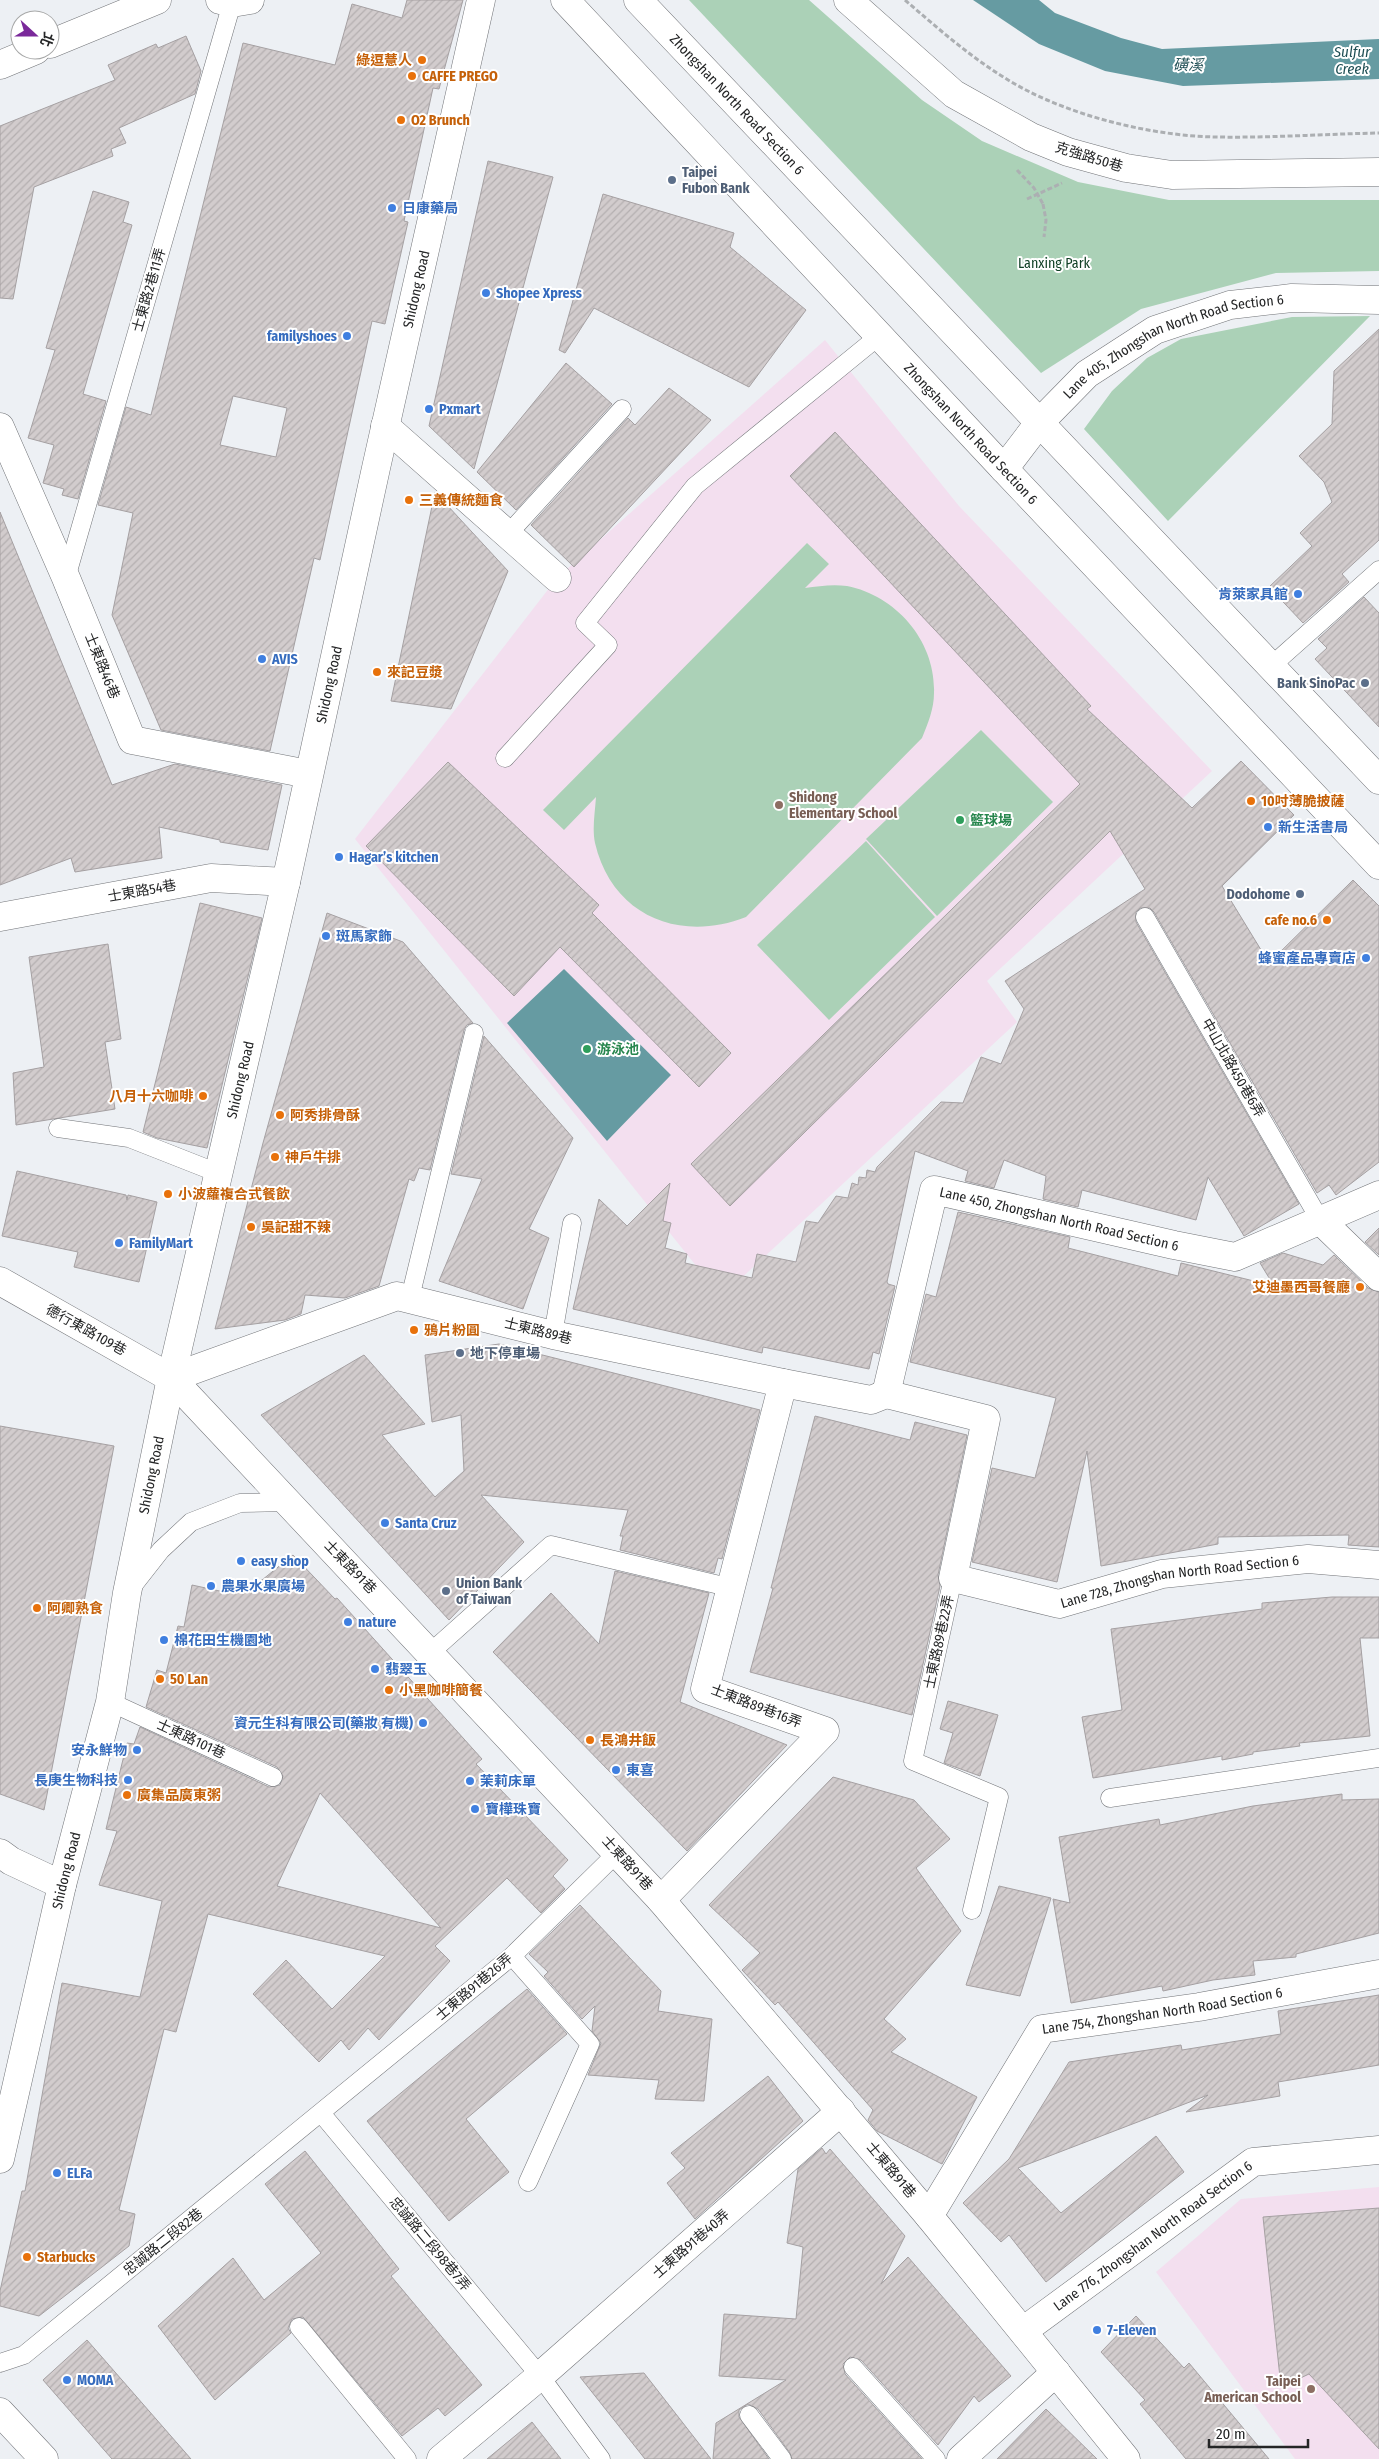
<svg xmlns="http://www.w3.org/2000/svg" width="1379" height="2459" viewBox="0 0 1379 2459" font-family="'Fira Sans Condensed','Noto Sans TC',sans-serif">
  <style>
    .education { fill: #f3dfef }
    .green { fill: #abd1b7 }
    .water { fill: #669ba2 }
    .building { fill: url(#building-hatch); stroke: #a5a0a2; fill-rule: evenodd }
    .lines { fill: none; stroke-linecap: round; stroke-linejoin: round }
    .service-casing { stroke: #727478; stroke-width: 19 }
    .minor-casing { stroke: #727478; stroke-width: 29 }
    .tertiary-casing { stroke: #727478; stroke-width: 29 }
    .secondary-casing { stroke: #727478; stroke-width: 29 }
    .path { stroke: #acafb2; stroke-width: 3; stroke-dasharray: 5 2.5; stroke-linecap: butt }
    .service { stroke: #fff; stroke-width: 18 }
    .minor { stroke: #fff; stroke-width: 28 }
    .tertiary { stroke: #fff; stroke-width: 28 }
    .secondary { stroke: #fff; stroke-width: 28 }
    .path-bridge { stroke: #acafb2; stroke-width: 3; stroke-dasharray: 5 2.5; stroke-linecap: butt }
    .food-dot { fill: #e8710a; stroke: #fff; stroke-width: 2 }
    .service-dot { fill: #5c6f8a; stroke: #fff; stroke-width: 2 }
    .shop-dot { fill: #3f7fe0; stroke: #fff; stroke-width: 2 }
    .education-dot { fill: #8d6e63; stroke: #fff; stroke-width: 2 }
    .leisure-dot { fill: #2e9e5b; stroke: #fff; stroke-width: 2 }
    .labels { text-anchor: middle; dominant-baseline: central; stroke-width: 4; stroke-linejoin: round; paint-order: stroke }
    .food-label { font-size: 14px; font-weight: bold; fill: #c56008; stroke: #fff; text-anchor: start }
    .street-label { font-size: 14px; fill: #242526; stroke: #fff }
    .service-label { font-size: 14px; font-weight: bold; fill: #4e5e75; stroke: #fff; text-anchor: start }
    .shop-label { font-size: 14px; font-weight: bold; fill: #366cbe; stroke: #fff; text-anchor: start }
    .park-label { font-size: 14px; fill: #114126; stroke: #fff }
    .education-label { font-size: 14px; font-weight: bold; fill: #785e54; stroke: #fff; text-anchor: start }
    .leisure-label { font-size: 14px; font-weight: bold; fill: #27864d; stroke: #fff; text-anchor: start }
    .water-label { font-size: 15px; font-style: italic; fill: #1e4e54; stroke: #fff }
  </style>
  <defs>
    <pattern id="building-hatch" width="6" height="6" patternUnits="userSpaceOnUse" patternTransform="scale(1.25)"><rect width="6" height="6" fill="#d2cccd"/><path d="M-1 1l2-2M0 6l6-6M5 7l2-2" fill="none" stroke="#b4afb0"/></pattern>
  </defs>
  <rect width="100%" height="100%" fill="#edf0f4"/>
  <path class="education" d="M825,340L959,506L1212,771L987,981L1017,1022L721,1297L355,839L557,578Z
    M1379,2187V2459H1295L1156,2272L1241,2199Z"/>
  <path class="green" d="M689,0H809L922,100L982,141L1078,182L1169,200H1379V271L1276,273L1141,309L1041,373Z
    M1370,316L1168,521L1084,429L1112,391L1147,358L1181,339L1292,317Z
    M807,543L829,564L805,588C819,586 833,584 847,586C897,596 936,642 934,693C934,709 928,723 922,738L746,917C680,943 612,916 595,843C592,828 595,813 596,797L564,830L543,810Z
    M981,730L1053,802L937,916L866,839Z
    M866,841L935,917L829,1020L757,945Z"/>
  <path class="water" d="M973,0H1039L1055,13L1121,38L1162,49L1379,39V79L1183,86L1105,71L1039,44Z
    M564,969L671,1075L607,1141L507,1023Z"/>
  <path class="building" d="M407,0H463L439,89L433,88L404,221L408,222L385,324L372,321L320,560L314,558L270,751L161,730L112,615L133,513L98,505L126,407L151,415L243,43L335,65L352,4L402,18ZM233,396L287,408L276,457L220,445Z
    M186,36L201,71L195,94L119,128L126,143L111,149L113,156L34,187L13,299L0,298V126L115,80L108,65L156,44L158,48Z
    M488,161L553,177L474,469L429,426Z
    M93,191L129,202L123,222L132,225L83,394L106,401L78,499L62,495L64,489L43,483L54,445L28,438L55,350L46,348Z
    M603,194L734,233L730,247L806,310L749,387L594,308L565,353L559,350Z
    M1379,329V540L1342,574L1349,582L1303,623L1269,587L1312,546L1300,533L1332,502L1324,482L1299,456L1332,424L1334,371Z
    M566,363L612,404L516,510L477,472Z
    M669,388L711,420L574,567L531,525L628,418L635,425Z
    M835,432L1091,706L1087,709L1192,808L1241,761L1294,815L1222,886L1269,963L1353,880L1379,906V1162L1336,1195L1329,1185L1317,1193L1154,912L1150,908H1140L1136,912V922L1299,1204L1244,1236L1208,1177L1196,1220L1082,1190L1078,1207L1043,1199L1046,1176L1004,1160L994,1188L965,1181L968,1171L915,1151L887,1282L888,1284L895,1286L879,1354L873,1352L869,1369L763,1347L762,1353L573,1309L599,1199L627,1226L670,1183L663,1221L671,1223L665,1248L687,1254L685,1263L752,1278L757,1254L796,1262L806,1221L818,1223L836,1196L848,1198L852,1183L858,1185L859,1177L866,1178L867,1170L875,1172L877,1167L941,1102L963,1103L981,1057L1001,1064L1024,1009L1005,981L1145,889L1110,831L730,1206L691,1164L1080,784L790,476Z
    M435,492L508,571L451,709L391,701Z
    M0,512L112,785L175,764L282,785L268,850L220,842V840L159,827L162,858L75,872L71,858L0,885Z
    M1364,597L1379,613V727L1315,659L1327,648L1318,639Z
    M448,762L599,905L592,913L731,1053L699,1087L560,947L514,996L366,846Z
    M200,903L262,918L207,1148L157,1138L143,1132Z
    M327,913L403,942L473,1023L467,1025L464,1030L430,1170L419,1168L414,1181L409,1179L379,1286L345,1298L305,1295L301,1314L285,1320L215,1329L263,1143Z
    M108,944L121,1039L105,1042L115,1109L16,1125L13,1073L44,1067L29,957Z
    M484,1036L573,1138L529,1229L549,1238L523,1309L439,1281L482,1179L451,1174Z
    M17,1171L126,1195L127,1200L128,1195L157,1202L139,1282L74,1267L78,1252L2,1236Z
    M958,1212L1070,1237L1068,1248L1178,1276L1181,1263L1274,1286L1260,1263L1283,1253L1323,1265L1334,1255L1368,1288L1379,1292V1547L1348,1545L1349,1535L1218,1537V1544L1101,1566L1087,1451L1057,1582L972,1562L992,1468L1035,1478L1056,1398L910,1362L926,1294L936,1297Z
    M1379,1228V1255L1365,1242Z
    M499,1344L760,1410L722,1559L718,1558L714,1573L620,1550L623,1536H620L628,1510L481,1495L524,1542L449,1620L261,1415L364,1355L425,1424L382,1435L435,1497L464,1471L461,1415L432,1422L425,1355Z
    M815,1416L910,1440L915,1422L967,1435L938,1575L940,1586L912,1715L750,1672L773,1588H771Z
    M0,1426L114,1446L44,1810L0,1794Z
    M293,1555L335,1599L337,1598L482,1759L476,1764L568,1860L553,1876L565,1889L541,1913L507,1878L435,1946L450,1961L379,2040L368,2028L349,2050L341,2040L319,2062L253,1994L286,1960L332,2009L385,1956L208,1914L176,2032L164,2029L119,2210L135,2214L129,2246L39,2316L0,2306V2291L22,2191H25L62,1983L140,1997L162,1901L99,1885L117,1831L106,1829L127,1743L134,1744L140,1727L269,1787L280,1785L283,1776L277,1767L146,1707L157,1670L166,1673L178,1626L184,1627L192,1585L224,1592L262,1580ZM320,1793L441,1928L277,1886Z
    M615,1571L709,1593L680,1702L787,1745L687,1851L493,1652L551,1593L599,1644Z
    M1332,1597H1379V1638H1360L1370,1736L1299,1743L1300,1746L1253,1752V1754L1222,1760V1756L1093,1778L1082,1717L1122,1710L1111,1629L1262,1609V1603Z
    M948,1701L998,1715L980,1776L944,1763L953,1733L940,1729Z
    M833,1777L914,1800L950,1839L916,1868L961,1931L884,2019L906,2039L891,2052L977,2097L942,2164L877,2131L868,2120L873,2110L778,2002L775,2005L742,1970L760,1953L709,1905Z
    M1342,1794V1800L1379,1799V1933L1296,1954V1957L1253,1961L1255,1975L1213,1980L1163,1991L1162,1986L1071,2003L1053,1899L1070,1903L1059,1837L1159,1819L1160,1825L1253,1806Z
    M999,1886L1051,1898L1020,1996L966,1985Z
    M580,1905L661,1991L658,2011L712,2019L704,2101L655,2099L659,2080L588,2075L601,2043L592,2031L595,2006L582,2019L544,1976L548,1972L529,1954Z
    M527,1989L567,2034L466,2119L509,2172L449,2221L367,2121Z
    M1379,1995V2065L1278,2082L1280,2096L1186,2112L1208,2095L1018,2168L1061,2213L1156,2136L1184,2172L1046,2282L1009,2235L1001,2242L963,2203L1009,2159L1069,2062L1181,2045L1182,2050L1281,2034L1278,2011Z
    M768,2076L803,2121L695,2219L667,2183L685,2168L671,2153Z
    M822,2148L826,2154L830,2149L905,2236L881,2284L908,2257L1011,2376L979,2402L974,2396L938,2445L861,2360L850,2357L843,2364L845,2374L922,2459H792L790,2453L758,2409L748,2404L739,2410V2417L769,2459H713L716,2423L786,2380L719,2376L724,2314L796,2319L803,2247L787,2243L798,2169Z
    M305,2151L399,2269L391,2276L482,2385L445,2416L438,2408L402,2436L303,2317L292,2319L288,2328L291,2333L215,2400L158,2326L233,2258L264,2300L321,2253L265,2184Z
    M1379,2208V2449L1309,2374L1281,2387L1263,2217Z
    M1136,2316L1184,2368L1189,2363L1269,2459H1186L1140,2404L1145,2400L1101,2352Z
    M87,2340L191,2459H112L43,2380Z
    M644,2373L711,2459H645L580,2377Z
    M1046,2409L1097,2459H997Z
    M532,2422L561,2459H487Z"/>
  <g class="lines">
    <defs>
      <path id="service" d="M509,533L622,409
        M66,578L232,3
        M1270,667L1379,570
        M505,758L608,645L585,623L695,486L879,336
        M1145,917L1320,1220
        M58,1128L129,1138L218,1173
        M410,1298L474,1033
        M553,1335L572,1223
        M953,1578L913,1761L999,1797L972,1910
        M132,1587L161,1550L191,1522L240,1503L288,1502
        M431,1652L551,1545L732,1588
        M110,1702L273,1777
        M1110,1798L1379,1758
        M512,1956L590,2044L528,2182
        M321,2113L540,2376L601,2459
        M299,2327L407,2459
        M0,2363L24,2355L512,1956L618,1852
        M853,2367L936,2459
        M749,2415L782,2459"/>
      <g id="minor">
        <path d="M220,0L232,3L250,0"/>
        <path d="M848,0L954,94L1031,137L1068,152L1126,168L1172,175L1379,172"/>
        <path d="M50,44L157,0"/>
        <path d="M0,65L36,50"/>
        <path d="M385,426L557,578"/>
        <path d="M0,427L66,578L132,740L308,774"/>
        <path id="s1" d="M1004,469L1039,423L1087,374L1155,330L1230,305L1292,298L1379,300"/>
        <path d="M0,917L211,878L286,882"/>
        <path d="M1320,1220L1379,1277"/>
        <path d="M0,1281L171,1378L661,1900L929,2216L1126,2459"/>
        <path d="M171,1378L397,1296L553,1335L783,1383L871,1400L886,1394"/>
        <path id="s2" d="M886,1394L986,1419L953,1578L1059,1604L1162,1574L1308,1559L1379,1565"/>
        <path id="s3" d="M886,1394L934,1190L1174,1245L1235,1257L1379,1195"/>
        <path d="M0,1853L11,1861L62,1885"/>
        <path d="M661,1900L825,1731L705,1689L783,1383"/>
        <path id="s4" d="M0,2159L62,1885L110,1702L127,1593L171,1378L286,882L376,468L481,0"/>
        <path id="s5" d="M929,2216L1042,2029L1199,2007L1379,1974"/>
        <path id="s6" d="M1023,2331L1253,2162L1379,2150"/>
        <path d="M441,2459L540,2376L841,2111"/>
        <path d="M961,2459L1056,2372"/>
      </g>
      <path id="tertiary" d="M0,2412L44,2459"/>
      <g id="secondary">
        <path id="s7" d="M565,0L1004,469L1379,865"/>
        <path id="s8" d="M638,0L1379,780"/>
      </g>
    </defs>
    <use href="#service" class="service-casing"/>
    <use href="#minor" class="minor-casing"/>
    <use href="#tertiary" class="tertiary-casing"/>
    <use href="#secondary" class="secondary-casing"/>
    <path class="path" d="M905,0C949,38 993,77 1047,100C1098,122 1161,136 1216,137C1270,138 1325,134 1379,133
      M1027,199L1062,183
      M1043,204L1046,220L1044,237"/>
    <use href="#service" class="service"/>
    <use href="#minor" class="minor"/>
    <use href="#tertiary" class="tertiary"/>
    <use href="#secondary" class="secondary"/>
    <path class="path-bridge" d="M1017,170L1034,188L1043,204"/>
  </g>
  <g class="food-dot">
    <circle cx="422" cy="60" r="5"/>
    <circle cx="412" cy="76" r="5"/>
    <circle cx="401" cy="120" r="5"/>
    <circle cx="409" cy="500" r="5"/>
    <circle cx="377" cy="672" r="5"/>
    <circle cx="1251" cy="801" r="5"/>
    <circle cx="1327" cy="920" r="5"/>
    <circle cx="203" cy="1096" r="5"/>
    <circle cx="280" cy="1115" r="5"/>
    <circle cx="275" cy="1157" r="5"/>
    <circle cx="168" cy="1194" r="5"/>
    <circle cx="251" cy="1227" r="5"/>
    <circle cx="1360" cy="1287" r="5"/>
    <circle cx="414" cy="1330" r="5"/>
    <circle cx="37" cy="1608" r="5"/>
    <circle cx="160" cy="1679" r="5"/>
    <circle cx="389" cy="1690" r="5"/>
    <circle cx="590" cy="1740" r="5"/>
    <circle cx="127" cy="1795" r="5"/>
    <circle cx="27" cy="2257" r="5"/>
  </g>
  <g class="service-dot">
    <circle cx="672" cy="180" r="5"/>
    <circle cx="1365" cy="683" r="5"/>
    <circle cx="1300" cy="894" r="5"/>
    <circle cx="460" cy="1353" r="5"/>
    <circle cx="446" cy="1591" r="5"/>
  </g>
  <g class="shop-dot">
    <circle cx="392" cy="208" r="5"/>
    <circle cx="486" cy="293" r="5"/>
    <circle cx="347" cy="336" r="5"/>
    <circle cx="429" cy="409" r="5"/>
    <circle cx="1298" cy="594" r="5"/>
    <circle cx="262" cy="659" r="5"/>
    <circle cx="1268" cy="827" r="5"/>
    <circle cx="339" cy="857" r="5"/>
    <circle cx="326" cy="936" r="5"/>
    <circle cx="1366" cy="958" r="5"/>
    <circle cx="119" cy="1243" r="5"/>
    <circle cx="385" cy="1523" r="5"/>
    <circle cx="241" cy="1561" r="5"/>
    <circle cx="211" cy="1586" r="5"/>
    <circle cx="348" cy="1622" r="5"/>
    <circle cx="164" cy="1640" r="5"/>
    <circle cx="375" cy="1669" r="5"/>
    <circle cx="423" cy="1723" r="5"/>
    <circle cx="137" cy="1750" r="5"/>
    <circle cx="616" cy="1770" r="5"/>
    <circle cx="128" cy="1780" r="5"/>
    <circle cx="470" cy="1781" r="5"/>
    <circle cx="475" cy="1809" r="5"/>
    <circle cx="57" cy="2173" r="5"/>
    <circle cx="1097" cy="2330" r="5"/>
    <circle cx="67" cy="2380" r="5"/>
  </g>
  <g class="education-dot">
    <circle cx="779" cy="805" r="5"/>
    <circle cx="1311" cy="2389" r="5"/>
  </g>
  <g class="leisure-dot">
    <circle cx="960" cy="820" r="5"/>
    <circle cx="587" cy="1049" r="5"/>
  </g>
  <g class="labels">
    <g class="food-label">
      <text x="412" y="60" text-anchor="end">綠逗薏人</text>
      <text x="422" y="76">CAFFE PREGO</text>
      <text x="411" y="120">O2 Brunch</text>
      <text x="419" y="500">三義傳統麵食</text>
      <text x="387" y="672">來記豆漿</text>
      <text x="1261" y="801">10吋薄脆披薩</text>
      <text x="1317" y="920" text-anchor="end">cafe no.6</text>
      <text x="193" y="1096" text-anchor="end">八月十六咖啡</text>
      <text x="290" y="1115">阿秀排骨酥</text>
      <text x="285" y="1157">神戶牛排</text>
      <text x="178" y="1194">小波蘿複合式餐飲</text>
      <text x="261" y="1227">吳記甜不辣</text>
      <text x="1350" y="1287" text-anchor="end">艾迪墨西哥餐廳</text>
      <text x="424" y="1330">鴉片粉圓</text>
      <text x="47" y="1608">阿卿熟食</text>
      <text x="170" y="1679">50 Lan</text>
      <text x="399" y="1690">小黑咖啡簡餐</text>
      <text x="600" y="1740">長鴻井飯</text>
      <text x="137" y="1795">廣集品廣東粥</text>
      <text x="37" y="2257">Starbucks</text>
    </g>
    <g class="street-label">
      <text stroke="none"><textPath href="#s8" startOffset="144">Zhongshan North Road Section 6</textPath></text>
      <text transform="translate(1089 157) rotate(17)">克強路50巷</text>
      <text stroke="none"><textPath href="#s4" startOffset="1916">Shidong Road</textPath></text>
      <text transform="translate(149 290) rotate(-74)">士東路2巷11弄</text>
      <text stroke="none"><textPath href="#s1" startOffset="218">Lane 405, Zhongshan North Road Section 6</textPath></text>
      <text stroke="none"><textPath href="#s7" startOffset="594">Zhongshan North Road Section 6</textPath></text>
      <text transform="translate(102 666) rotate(68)">士東路46巷</text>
      <text stroke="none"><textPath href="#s4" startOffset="1511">Shidong Road</textPath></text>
      <text transform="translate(142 891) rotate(-10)">士東路54巷</text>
      <text transform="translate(1233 1068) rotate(60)">中山北路450巷6弄</text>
      <text stroke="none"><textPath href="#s4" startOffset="1106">Shidong Road</textPath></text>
      <text stroke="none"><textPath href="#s3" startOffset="338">Lane 450, Zhongshan North Road Section 6</textPath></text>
      <text transform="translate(86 1330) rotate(29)">德行東路109巷</text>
      <text transform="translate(538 1331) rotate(14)">士東路89巷</text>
      <text stroke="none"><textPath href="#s4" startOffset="701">Shidong Road</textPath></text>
      <text transform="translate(350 1567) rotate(46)">士東路91巷</text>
      <text stroke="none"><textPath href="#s2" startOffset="498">Lane 728, Zhongshan North Road Section 6</textPath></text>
      <text transform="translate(939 1642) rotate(-78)">士東路89巷22弄</text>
      <text transform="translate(756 1706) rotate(21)">士東路89巷16弄</text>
      <text transform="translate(191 1739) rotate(25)">士東路101巷</text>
      <text transform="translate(627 1863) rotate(48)">士東路91巷</text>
      <text stroke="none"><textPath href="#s4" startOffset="296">Shidong Road</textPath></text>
      <text transform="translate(474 1987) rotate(-40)">士東路91巷26弄</text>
      <text stroke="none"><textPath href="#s5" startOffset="340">Lane 754, Zhongshan North Road Section 6</textPath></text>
      <text transform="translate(891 2170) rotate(50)">士東路91巷</text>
      <text stroke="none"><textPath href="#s6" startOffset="161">Lane 776, Zhongshan North Road Section 6</textPath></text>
      <text transform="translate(163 2242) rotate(-39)">忠誠路二段82巷</text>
      <text transform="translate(430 2244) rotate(50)">忠誠路二段98巷7弄</text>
      <text transform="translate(691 2244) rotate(-41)">士東路91巷40弄</text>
    </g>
    <g class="service-label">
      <text x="682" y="172">Taipei<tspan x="682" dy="16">Fubon Bank</tspan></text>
      <text x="1355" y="683" text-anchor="end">Bank SinoPac</text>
      <text x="1290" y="894" text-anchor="end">Dodohome</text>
      <text x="470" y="1353">地下停車場</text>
      <text x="456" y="1583">Union Bank<tspan x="456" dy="16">of Taiwan</tspan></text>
    </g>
    <g class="shop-label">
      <text x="402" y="208">日康藥局</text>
      <text x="496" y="293">Shopee Xpress</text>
      <text x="337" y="336" text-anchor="end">familyshoes</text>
      <text x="439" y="409">Pxmart</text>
      <text x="1288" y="594" text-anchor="end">肯萊家具館</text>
      <text x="272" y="659">AVIS</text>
      <text x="1278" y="827">新生活書局</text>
      <text x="349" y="857">Hagar’s kitchen</text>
      <text x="336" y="936">斑馬家飾</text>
      <text x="1356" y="958" text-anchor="end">蜂蜜產品專賣店</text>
      <text x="129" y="1243">FamilyMart</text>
      <text x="395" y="1523">Santa Cruz</text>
      <text x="251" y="1561">easy shop</text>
      <text x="221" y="1586">農果水果廣場</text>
      <text x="358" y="1622">nature</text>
      <text x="174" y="1640">棉花田生機園地</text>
      <text x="385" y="1669">翡翠玉</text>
      <text x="413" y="1723" text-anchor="end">資元生科有限公司(藥妝 有機)</text>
      <text x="127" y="1750" text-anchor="end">安永鮮物</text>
      <text x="626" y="1770">東喜</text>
      <text x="118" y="1780" text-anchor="end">長庚生物科技</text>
      <text x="480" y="1781">茉莉床單</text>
      <text x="485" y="1809">寶樺珠寶</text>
      <text x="67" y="2173">ELFa</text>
      <text x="1107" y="2330">7-Eleven</text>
      <text x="77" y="2380">MOMA</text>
    </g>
    <g class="park-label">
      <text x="1054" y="263">Lanxing Park</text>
    </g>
    <g class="education-label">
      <text x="789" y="797">Shidong<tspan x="789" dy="16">Elementary School</tspan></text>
      <text x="1301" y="2381" text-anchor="end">Taipei<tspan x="1301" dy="16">American School</tspan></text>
    </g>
    <g class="leisure-label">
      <text x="970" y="820">籃球場</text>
      <text x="597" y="1049">游泳池</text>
    </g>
    <g class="water-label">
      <text x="1352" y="52">Sulfur<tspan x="1352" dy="17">Creek</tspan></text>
      <text transform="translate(1188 65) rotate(1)">磺溪</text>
    </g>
  </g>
  <g transform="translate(35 35) rotate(111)"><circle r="24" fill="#ffffff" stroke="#a7a8a8"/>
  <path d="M0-4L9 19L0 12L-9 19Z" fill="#7a299a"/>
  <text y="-8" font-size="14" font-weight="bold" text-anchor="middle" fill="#242526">北</text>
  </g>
  <path d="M1209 2439v8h99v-8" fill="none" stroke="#242526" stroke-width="2.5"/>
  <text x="1216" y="2439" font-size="15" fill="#242526" stroke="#ffffff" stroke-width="4" paint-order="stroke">20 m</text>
</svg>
